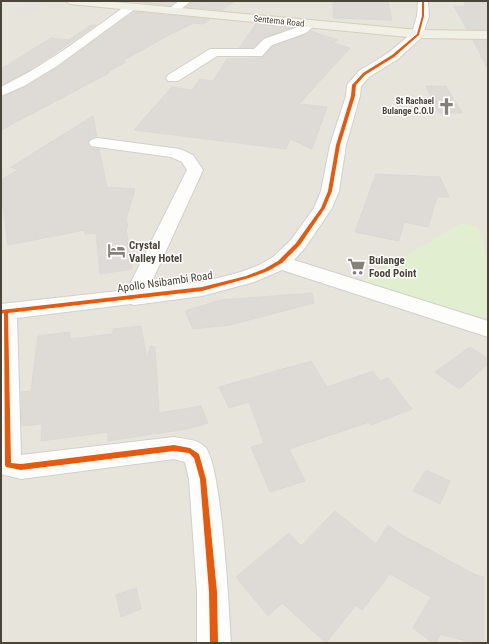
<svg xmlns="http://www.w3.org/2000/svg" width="489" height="644" viewBox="0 0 489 644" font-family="'Roboto Condensed',sans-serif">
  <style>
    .residential { fill: #e7e4dc }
    .green { fill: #e1eecf }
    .parking { fill: #e6e3df }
    .building { fill: #dedbd6; stroke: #dcd9d4 }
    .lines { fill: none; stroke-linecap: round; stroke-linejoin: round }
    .minor-casing { stroke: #d2d0cb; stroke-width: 2 }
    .major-casing { stroke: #d6cebb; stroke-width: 2 }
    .minor { fill: #fdfdfc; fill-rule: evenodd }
    .major { fill: #f2efe6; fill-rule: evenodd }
    .cycleway-casing { stroke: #fff; stroke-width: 3 }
    .cycleway { fill: #e8590c; fill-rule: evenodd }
    .labels { text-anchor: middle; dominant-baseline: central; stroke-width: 3; stroke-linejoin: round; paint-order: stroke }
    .far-street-label { font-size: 9px; fill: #4b4439; stroke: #fff }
    .far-poi-label { font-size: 9px; font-weight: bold; fill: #4b4439; stroke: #fff; text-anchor: end }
    .poi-label { font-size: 11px; font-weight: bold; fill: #4b4439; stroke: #fff; text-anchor: start }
    .street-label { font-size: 11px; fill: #4b4439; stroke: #fff }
  </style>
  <rect width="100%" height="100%" fill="#f4f2ee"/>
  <path class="residential" d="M1,1H488V643H1Z"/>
  <path class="green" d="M462,223L478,227L488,260V319L361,281Z"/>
  <path class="parking" d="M1,1H28L47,3L28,16L17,15L19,14L15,13L24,6L1,3Z"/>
  <path class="building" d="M131,1H177L171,6Z
    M192,1H235L222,10L186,7Z
    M333,1H388L392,20L333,18Z
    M465,1L488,3V30L467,29L454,6L464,7Z
    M134,12L210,19L203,24L194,23L173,33L122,61L126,62L106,73H109L1,130V97L25,87L58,67Z
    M256,24L293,27L264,38L253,48H239Z
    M91,25H96L30,70L1,85V69L51,38L69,40Z
    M311,31L338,40L332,43L350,48L299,104L327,107L312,149L290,139L286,149L134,130L172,87L192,90L200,79L213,81L227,59L262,58L273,46L306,34Z
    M473,40H488V69Z
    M426,86H446L462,113H439Z
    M93,116L97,137L90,139L88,144L91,147L99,149L107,187L135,189L126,219L128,228H126L132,269L100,274L96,233L85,234V230L8,245L3,206L1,207V180L18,170L11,167Z
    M376,174L440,177L449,197H437L428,227L404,222L399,241L355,232Z
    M312,293L314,303L230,325L193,329L185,311L221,300Z
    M141,326L147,360L150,346L155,347L159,413L201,406L208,423L187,429L108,441V432L41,441L42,424L22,426L21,392L31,391L38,336L70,332V339L113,334V329Z
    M470,347L488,359V364L459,389L435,372Z
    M311,361L327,387L373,371L380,381L388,378L412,409L371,425L369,422L289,449L305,481L270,492L251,447L264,443L249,402L229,408L219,387Z
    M426,470L450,481L440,504L413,491Z
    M335,511L376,544L388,525L402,535L476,575L484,577V643H473L440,634L436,643H433L413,628L431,597L390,574L362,610L356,605L326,643L282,603L268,616L236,577L289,533L301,546Z
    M136,588L141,609L121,617L116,595Z"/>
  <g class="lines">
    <defs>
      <path id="minor" d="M179,1H191L176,13H168L166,11Z
        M418,1H428L429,16L422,37L398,59L369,77L361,86L360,96L346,145L339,191L332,208L305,248L294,260L488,321V337L282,270L254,282L202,296L134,305L131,304L17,318L21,455L174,437C184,439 197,439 205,447C222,463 229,613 231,643H197V592L189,479L185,462L174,459L21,479L1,474V304L127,290L187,170L182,162L171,157L91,146L89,143L91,140L97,138L180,149L193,155L203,170L149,288L202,282L241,272L259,265L273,257L291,240L314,208L321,191L330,145L346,96L347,85L359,71L388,53L412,33L417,16Z
        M131,4L135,5L137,7L135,9L57,66L24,86L1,96V87L31,71L64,50L127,5Z
        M310,20L314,22L316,24L306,33L272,45L262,56H217L178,81H168L166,78L168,75L210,49H254L264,39L298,27Z"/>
      <path id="major" d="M65,1H104L418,30L488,31V39L418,38L70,4Z"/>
    </defs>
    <use href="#minor" class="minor-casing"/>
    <use href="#major" class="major-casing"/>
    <use href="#minor" class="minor"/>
    <use href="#major" class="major"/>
    <defs>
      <path id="cycleway" d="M422,1H424V16L419,35L394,57L365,75L356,85L355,96L340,145L332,191L325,208L300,245L282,263L268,271L249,278L202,291L8,313L11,463L21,464L174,445L190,448L199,454L206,479L217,592L218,643H210L209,592L200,479L194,458L189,453L174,451L21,470L6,467L5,465L4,313L1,314V310L202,287L246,276L264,269L278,261L296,243L321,208L328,191L336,145L351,96L352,85L363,73L392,55L417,34L422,16Z"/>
    </defs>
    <use href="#cycleway" class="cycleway-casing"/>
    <use href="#cycleway" class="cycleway"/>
  </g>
  <defs>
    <symbol id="church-bare" viewBox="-9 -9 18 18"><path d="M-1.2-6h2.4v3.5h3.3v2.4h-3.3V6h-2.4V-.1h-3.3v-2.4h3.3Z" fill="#868178" stroke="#fff" stroke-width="2.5" paint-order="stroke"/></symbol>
    <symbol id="hotel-bare" viewBox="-9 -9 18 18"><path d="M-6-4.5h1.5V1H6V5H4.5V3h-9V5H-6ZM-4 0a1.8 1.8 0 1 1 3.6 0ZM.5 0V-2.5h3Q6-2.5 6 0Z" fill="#868178" stroke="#fff" stroke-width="2.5" paint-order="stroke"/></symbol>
    <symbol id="supermarket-bare" viewBox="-9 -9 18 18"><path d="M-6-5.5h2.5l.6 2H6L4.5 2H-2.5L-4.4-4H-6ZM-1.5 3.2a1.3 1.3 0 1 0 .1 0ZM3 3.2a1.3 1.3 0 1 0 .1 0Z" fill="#868178" stroke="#fff" stroke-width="2.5" paint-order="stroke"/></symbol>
  </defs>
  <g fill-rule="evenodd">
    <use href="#church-bare" x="434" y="94" width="25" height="25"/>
    <use href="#hotel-bare" x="104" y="238" width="25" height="25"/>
    <use href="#supermarket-bare" x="344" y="254" width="25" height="25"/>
  </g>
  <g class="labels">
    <g class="far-street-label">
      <text transform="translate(279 21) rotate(6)">Sentema Road</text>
    </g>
    <g class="far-poi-label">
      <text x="434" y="101">St Rachael<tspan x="434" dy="10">Bulange C.O.U</tspan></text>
    </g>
    <g class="poi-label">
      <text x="129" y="245">Crystal<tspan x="129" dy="13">Valley Hotel</tspan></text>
      <text x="369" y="260">Bulange<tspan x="369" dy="13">Food Point</tspan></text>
    </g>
    <g class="street-label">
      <text transform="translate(165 282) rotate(-8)">Apollo Nsibambi Road</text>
    </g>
  </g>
  <rect width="489" height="644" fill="none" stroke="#4b4439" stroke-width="4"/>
</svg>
